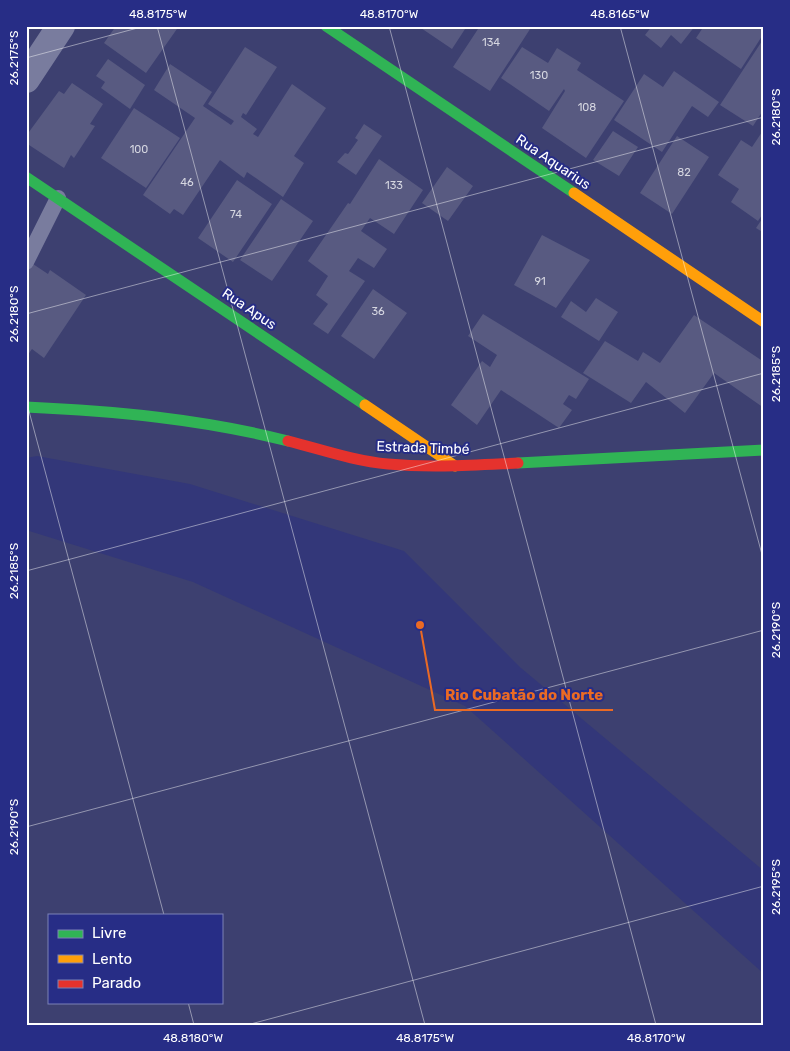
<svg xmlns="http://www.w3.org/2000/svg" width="790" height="1051" viewBox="0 0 790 1051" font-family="Rubik,sans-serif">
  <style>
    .water { fill: #333779 }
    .building { fill: #585a81 }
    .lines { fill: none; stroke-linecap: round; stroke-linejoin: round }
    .lane { stroke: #797c9e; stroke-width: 16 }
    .street { stroke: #797c9e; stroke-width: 28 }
    .fast { stroke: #30b455; stroke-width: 11 }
    .slow { stroke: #ff9f0a; stroke-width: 11 }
    .jam { stroke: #e5322d; stroke-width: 11 }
    .ticks { fill: none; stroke: #fff; stroke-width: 1; stroke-opacity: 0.45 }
    .labels { text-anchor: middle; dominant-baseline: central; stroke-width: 4; stroke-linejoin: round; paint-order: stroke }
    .number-label { font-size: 11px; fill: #d5d6e0 }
    .street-label { font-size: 14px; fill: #fff; stroke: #272d86 }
    .leader { fill: none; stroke: #ea6a24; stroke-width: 2 }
    .callout-dot { fill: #ea6a24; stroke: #272d86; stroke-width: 2 }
    .callout-label { font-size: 15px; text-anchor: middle; font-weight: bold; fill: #ea6a24; stroke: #272d86; stroke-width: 4; stroke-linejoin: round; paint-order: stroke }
    .neatline { fill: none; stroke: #fff; stroke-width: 2 }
    .ticks-label { font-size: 12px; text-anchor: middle; fill: #fff }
  </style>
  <rect width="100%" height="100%" fill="#3d4070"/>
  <path class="water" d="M37,456L190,484L404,551L521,668L764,871V974L465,706L193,582L26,530V458Z"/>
  <path class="building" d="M116,26H179L146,73L104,43Z
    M418,26H467L452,49Z
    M480,26H532L490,91L453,67Z
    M652,26H695L681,44L671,35L661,48L645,35Z
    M704,26H764V33L741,69L696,38Z
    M764,38V109L753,126L720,105Z
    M245,47L277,67L246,115L243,113L241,117L257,129L253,134L258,137L292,84L326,108L294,156L304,163L283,197L247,172L244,178L220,160L183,215L174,209L170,214L143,195L195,118L154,90L170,64L212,92L203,106L231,125L234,121L208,104Z
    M522,47L548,63L557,48L581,63L577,70L624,101L586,158L542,128L565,91L564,89L549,111L501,78Z
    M108,59L145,85L130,109L101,88L105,82L96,76Z
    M674,71L719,102L708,117L692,106L662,152L614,120L644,74L663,87Z
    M72,83L103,104L90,124L95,126L74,158L71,155L64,168L26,143V136L59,91L64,94Z
    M134,108L180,138L146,188L101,158Z
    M364,124L382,136L356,175L337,162L345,153L348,154L358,140L355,138Z
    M764,129V212L758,221L731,202L739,189L718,175L741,140L752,147Z
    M613,131L638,147L619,176L593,160Z
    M677,136L709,157L672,214L640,193Z
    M379,159L423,190L394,234L370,218L361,231L387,249L374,268L358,258L349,271L365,281L328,334L313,324L328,304L316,295L328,276L308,261L348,203L350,204Z
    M447,167L473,186L448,221L422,203Z
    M237,180L272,204L233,262L198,238Z
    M281,199L313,221L272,281L240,260Z
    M764,216V233L756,228Z
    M542,235L590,260L556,308L514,285Z
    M26,237L40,247L30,262L48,274L50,270L86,295L44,358L32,349L27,356L26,355Z
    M373,289L407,313L374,359L341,336Z
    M596,298L618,312L599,341L561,317L571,301L586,312Z
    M483,314L589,379L576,399L569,395L563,404L572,410L559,428L501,390L477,425L451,405L482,361L490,367L497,355L468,336Z
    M694,315L764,362V408L714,373L685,413L646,382L631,403L583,373L605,341L638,361L643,352L660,363Z"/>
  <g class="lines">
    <path class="lane" d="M26,262L58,198"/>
    <path class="street" d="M26,79L61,26"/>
    <path class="fast" d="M326,26L574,193
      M26,177L365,405
      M26,407C114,411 202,419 288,441
      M518,463L764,450"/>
    <path class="slow" d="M574,193L764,322
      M365,405L455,466"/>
    <path class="jam" d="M288,441C320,449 354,461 388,464C431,468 475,465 518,463"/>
  </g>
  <path class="ticks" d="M157,26L425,1025M389,26L656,1025M620,26L764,562M26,58L145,26M26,314L764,117M26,400L164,915M26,571L764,373M26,827L764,630M188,1002L194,1025M247,1025L764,886"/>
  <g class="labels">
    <g class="number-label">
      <text x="491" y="42">134</text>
      <text x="539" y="75">130</text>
      <text x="587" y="107">108</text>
      <text x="139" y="149">100</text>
      <text x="684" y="172">82</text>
      <text x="187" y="182">46</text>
      <text x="394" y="185">133</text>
      <text x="236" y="214">74</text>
      <text x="540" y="281">91</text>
      <text x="378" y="311">36</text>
    </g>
    <g class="street-label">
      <text transform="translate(553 162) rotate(34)">Rua Aquarius</text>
      <text transform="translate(249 309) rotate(34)">Rua Apus</text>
      <text transform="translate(423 448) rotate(2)">Estrada Timbé</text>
    </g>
  </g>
  <path class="leader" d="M420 625L435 710H613"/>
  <circle class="callout-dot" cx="420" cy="625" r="5"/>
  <g class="callout-label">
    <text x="524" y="700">Rio Cubatão do Norte</text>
  </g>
  <rect width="790" height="1051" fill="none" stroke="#272d86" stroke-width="55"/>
  <rect x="48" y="914" width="175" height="90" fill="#272d86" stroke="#7d81b6"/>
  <rect x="58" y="930" width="25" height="8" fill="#30b455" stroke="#7d81b6"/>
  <text x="92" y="938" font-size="15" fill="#ffffff">Livre</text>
  <rect x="58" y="955" width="25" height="8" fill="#ff9f0a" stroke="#7d81b6"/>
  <text x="92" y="964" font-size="15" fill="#ffffff">Lento</text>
  <rect x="58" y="980" width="25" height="8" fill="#e5322d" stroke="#7d81b6"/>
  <text x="92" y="988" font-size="15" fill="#ffffff">Parado</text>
  <rect x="28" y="28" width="734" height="996" class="neatline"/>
  <g class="ticks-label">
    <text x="158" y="18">48.8175°W</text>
    <text x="389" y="18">48.8170°W</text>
    <text x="620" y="18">48.8165°W</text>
    <text transform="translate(14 58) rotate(-90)" y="4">26.2175°S</text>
    <text transform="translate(776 117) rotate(-90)" y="4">26.2180°S</text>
    <text transform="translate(14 314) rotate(-90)" y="4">26.2180°S</text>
    <text transform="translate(776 374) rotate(-90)" y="4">26.2185°S</text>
    <text transform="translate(14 571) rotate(-90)" y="4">26.2185°S</text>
    <text transform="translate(776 630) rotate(-90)" y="4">26.2190°S</text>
    <text transform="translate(14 827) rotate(-90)" y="4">26.2190°S</text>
    <text transform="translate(776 887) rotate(-90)" y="4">26.2195°S</text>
    <text x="193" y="1042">48.8180°W</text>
    <text x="425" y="1042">48.8175°W</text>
    <text x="656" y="1042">48.8170°W</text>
  </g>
</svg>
